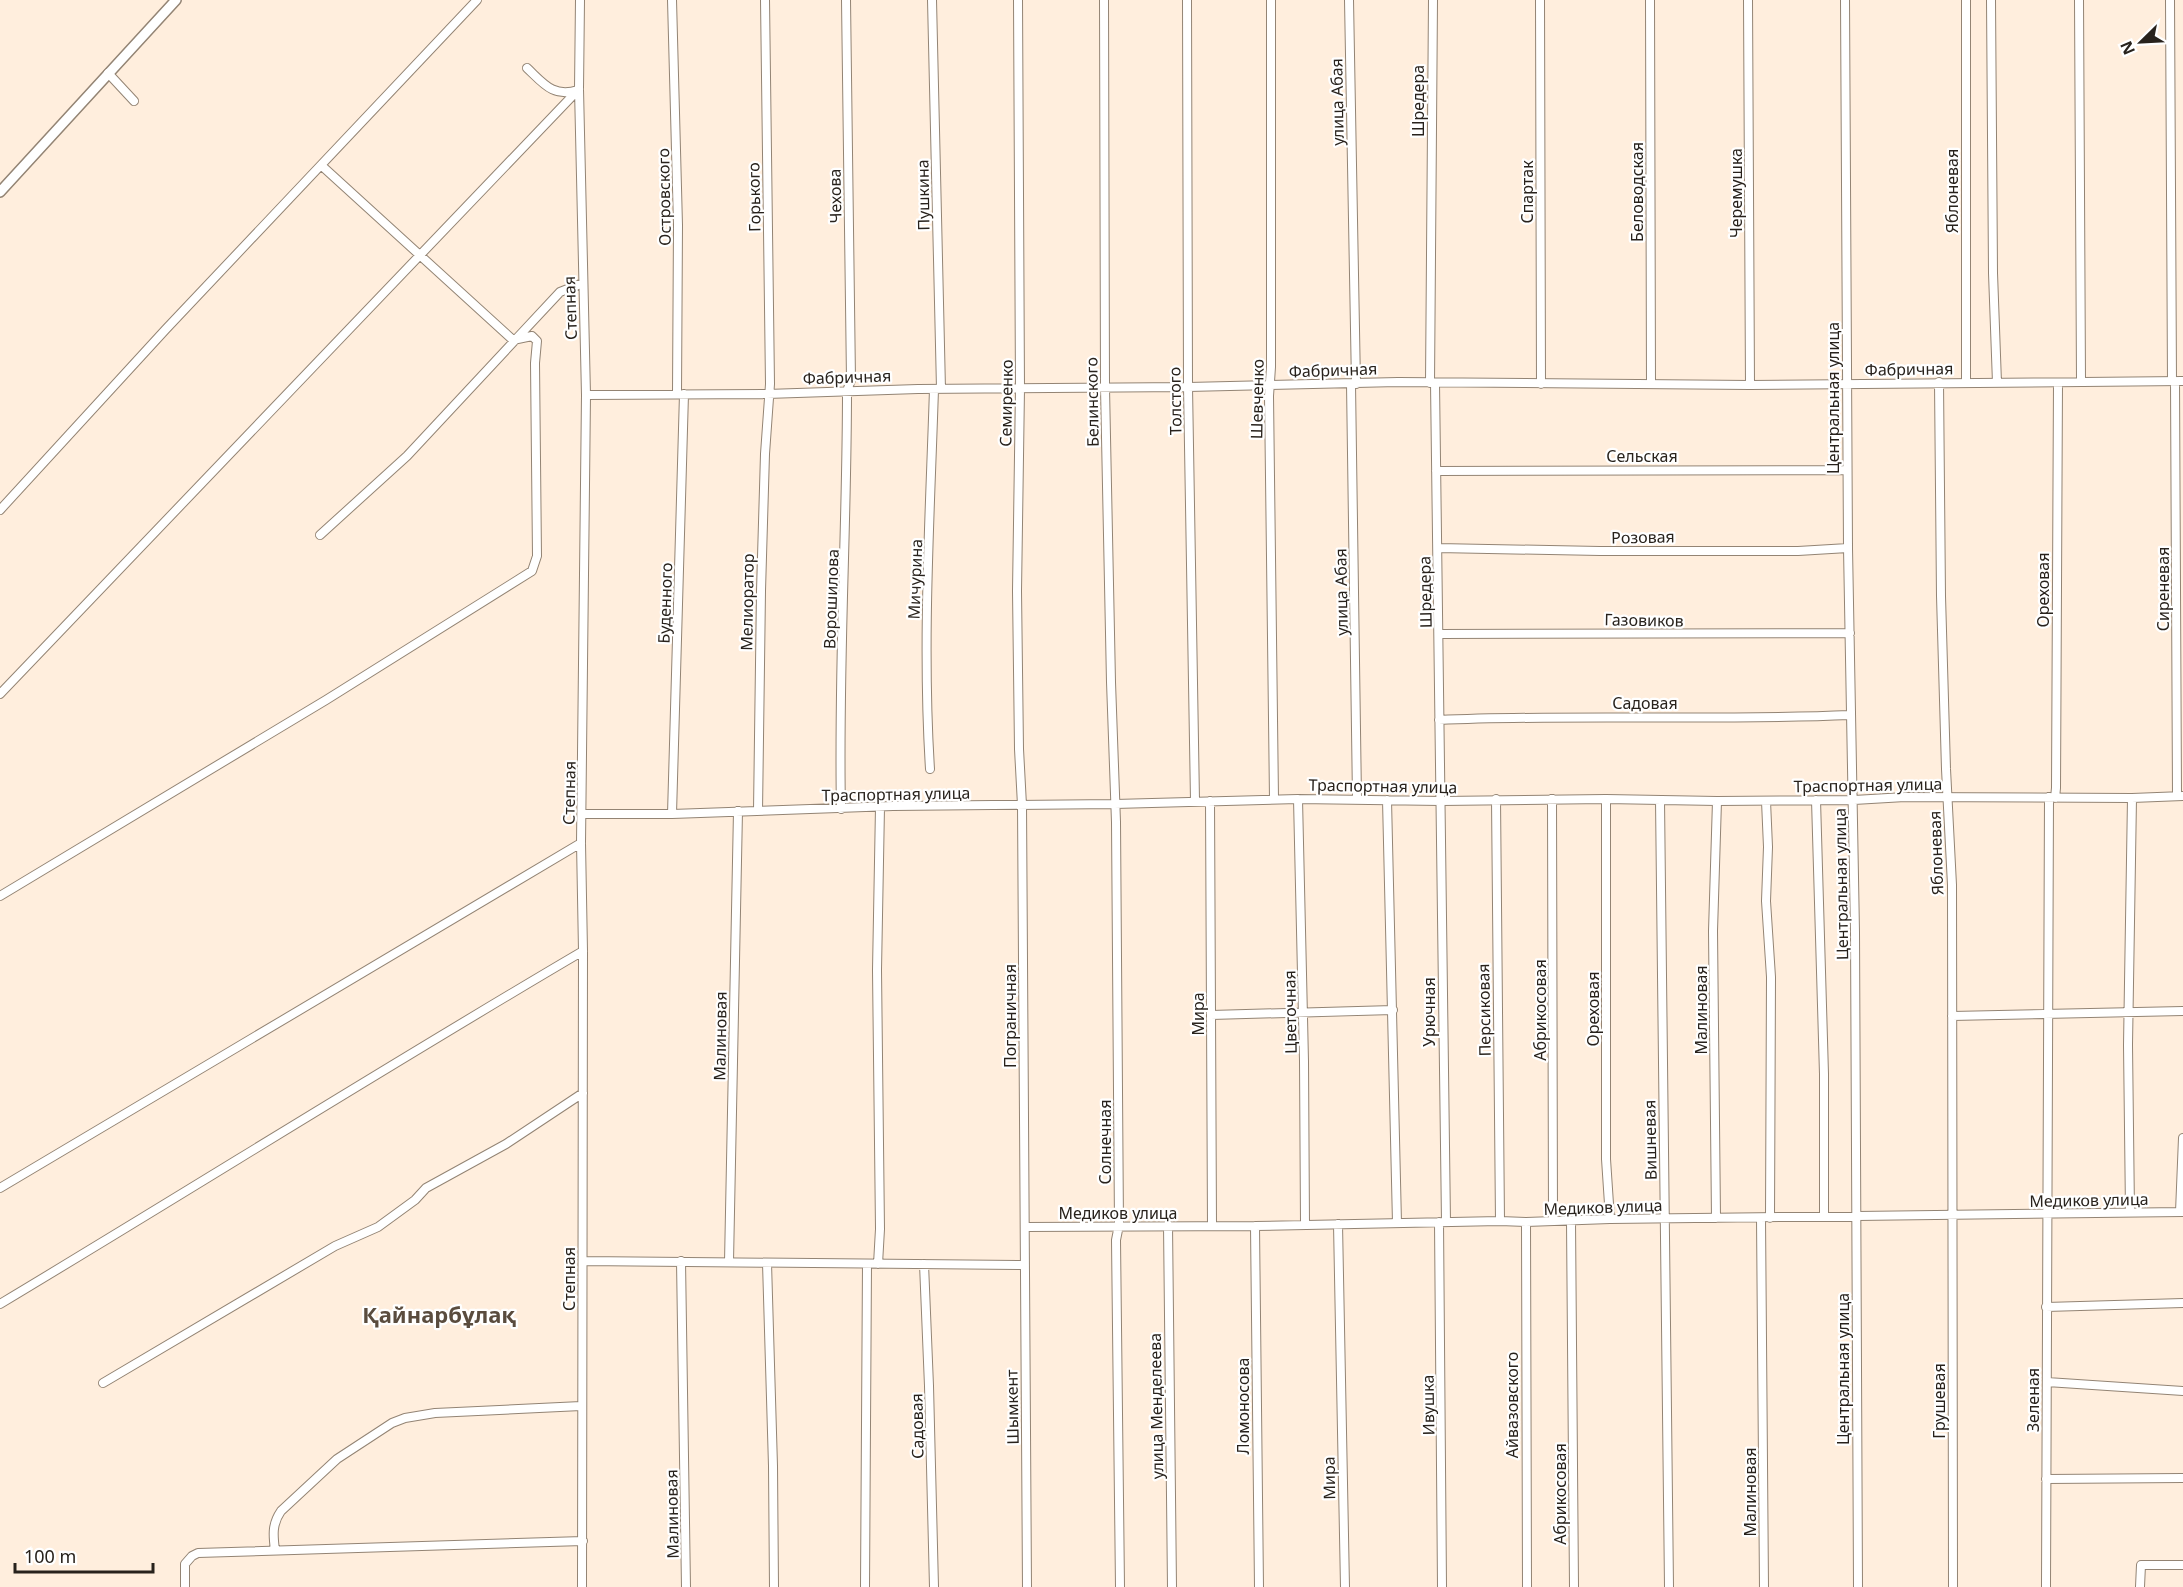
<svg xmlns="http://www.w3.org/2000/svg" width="2183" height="1587" viewBox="0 0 2183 1587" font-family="'Noto Sans',sans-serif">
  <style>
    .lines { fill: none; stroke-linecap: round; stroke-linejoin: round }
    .minor-casing { stroke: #938474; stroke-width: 10 }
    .tertiary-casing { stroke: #938474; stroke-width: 12 }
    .minor { stroke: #fff; stroke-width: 8 }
    .tertiary { stroke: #fff; stroke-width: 9 }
    .labels { text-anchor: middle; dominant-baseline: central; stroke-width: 4.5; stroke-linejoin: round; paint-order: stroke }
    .street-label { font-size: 16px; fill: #28221c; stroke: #fff }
    .district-label { font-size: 22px; font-weight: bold; fill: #5a4c3e; stroke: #fff }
  </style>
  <rect width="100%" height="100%" fill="#fed"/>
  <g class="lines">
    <defs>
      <path id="minor" d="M580,0L579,89L586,395L581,843L583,951L582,1587
        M672,0L678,225L677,393
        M932,0L941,389
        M1018,0L1020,389L1017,591L1019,749L1022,805L1027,1587
        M1104,0L1105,388L1111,682L1116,822L1119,1225L1116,1240L1120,1587
        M1187,0L1188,387L1195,801
        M1271,0V367L1269,396L1274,799
        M1349,0L1356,384
        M1540,0L1541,384
        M1650,0L1651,384
        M1748,0L1750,385
        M1845,0L1848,548L1855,932L1858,1587
        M1966,0V382
        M1991,0L1993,273L1997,383
        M2079,0L2081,382
        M2170,0L2172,381
        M527,68C543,83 553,98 578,90
        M108,73L134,101
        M2175,381L2177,796
        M1939,382L1941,596L1946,769L1952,885L1953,1587
        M1430,383L1433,0
        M1435,383L1446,1222
        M1351,384L1357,799
        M586,395L767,394L918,389L1188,387L1398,382L1750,385L2183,381
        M1436,471L1847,470
        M0,510L166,329L477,0
        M320,535L407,456L560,292L583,283
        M1438,548L1600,551H1798L1848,548
        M1439,634L1850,633
        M0,694L579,89
        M1439,720C1576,714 1713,721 1850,715
        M930,769C922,643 930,516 934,389
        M2055,798L2056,788L2058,383
        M1298,799L1304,1061L1305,1225
        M1496,799L1500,1221
        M1552,799L1553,1221
        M1606,799V1159L1610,1219
        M1387,800L1397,1223
        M1660,800L1669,1587
        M1816,800L1824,1074V1216
        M1210,801L1212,1226
        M1766,801L1768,847L1766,901L1771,977L1770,1218
        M841,809C838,669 847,530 847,391L851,380L846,0
        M758,811L761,591L765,454L770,384L765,0
        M582,814H672L893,806L1115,804L1298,799L1441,801L1606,799L1717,801L1854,800L1905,797L2132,798L2183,796
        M672,814L684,394
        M0,896L326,700L532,571L537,556L535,363L537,341L532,336L513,340L322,166
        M1211,1015L1393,1010
        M1952,1016L2183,1011
        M0,1188L581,843
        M2130,1212L2128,1045L2132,798
        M2180,1212L2183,1138
        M1716,1218L1713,931L1717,801
        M1761,1218L1764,1587
        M1571,1221L1574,1587
        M1439,1222L1442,1587
        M1526,1222L1527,1587
        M1338,1224L1345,1587
        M1168,1225L1172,1587
        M1255,1226L1259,1587
        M1025,1227L1255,1226L1500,1221L1526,1222L1610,1219L2183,1212
        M583,1261L1024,1265
        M681,1261L686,1587
        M729,1262L738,811
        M767,1263L773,1466L774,1587
        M878,1264L880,1229L877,970L880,807
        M924,1264L929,1386L934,1587
        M0,1304C195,1187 387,1066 583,951
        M2046,1307L2183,1303
        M2047,1382L2183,1391
        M103,1383L335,1246L378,1227L415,1200L426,1188L506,1144L583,1093
        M2046,1479L2183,1478
        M275,1550C273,1535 272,1524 281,1511L337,1459L392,1423L405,1418L435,1413L581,1406
        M185,1587V1564L192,1556L198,1553L583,1541
        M865,1587L867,1264
        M2046,1587L2049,797
        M2140,1587L2141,1565H2183"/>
      <path id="tertiary" d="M0,192L176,0"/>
    </defs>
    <use href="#minor" class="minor-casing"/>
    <use href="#tertiary" class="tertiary-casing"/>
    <use href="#minor" class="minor"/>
    <use href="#tertiary" class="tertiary"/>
  </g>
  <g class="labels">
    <g class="street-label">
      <text transform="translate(1418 101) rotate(-90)">Шредера</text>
      <text transform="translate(1337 102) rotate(-91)">улица Абая</text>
      <text transform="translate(1952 191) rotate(-90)">Яблоневая</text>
      <text transform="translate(1527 192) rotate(-90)">Спартак</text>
      <text transform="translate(1637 192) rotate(-90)">Беловодская</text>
      <text transform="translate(1736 193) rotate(-90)">Черемушка</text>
      <text transform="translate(923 195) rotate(-91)">Пушкина</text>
      <text transform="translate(835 196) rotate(-91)">Чехова</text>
      <text transform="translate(664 197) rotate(-91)">Островского</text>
      <text transform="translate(754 197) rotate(-91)">Горького</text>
      <text transform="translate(570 308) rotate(-92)">Степная</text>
      <text transform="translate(1909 369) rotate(-1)">Фабричная</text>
      <text transform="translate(1333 370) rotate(-2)">Фабричная</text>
      <text transform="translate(847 377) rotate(-2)">Фабричная</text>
      <text transform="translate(1833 398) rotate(-90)">Центральная улица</text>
      <text transform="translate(1257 399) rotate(-89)">Шевченко</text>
      <text transform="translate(1175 401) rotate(-91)">Толстого</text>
      <text transform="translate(1092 402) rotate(-91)">Белинского</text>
      <text transform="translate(1006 403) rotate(-89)">Семиренко</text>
      <text x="1642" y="456">Сельская</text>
      <text transform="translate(1643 537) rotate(-1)">Розовая</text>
      <text transform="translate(915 579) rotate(-88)">Мичурина</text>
      <text transform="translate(2163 589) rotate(-90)">Сиреневая</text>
      <text transform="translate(2043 590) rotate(-90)">Ореховая</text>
      <text transform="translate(1341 592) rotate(-91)">улица Абая</text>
      <text transform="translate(1425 592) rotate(-91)">Шредера</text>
      <text transform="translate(831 599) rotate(-88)">Ворошилова</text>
      <text transform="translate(747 602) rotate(-89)">Мелиоратор</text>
      <text transform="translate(665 603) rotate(-88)">Буденного</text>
      <text transform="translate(1644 620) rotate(1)">Газовиков</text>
      <text x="1645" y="703">Садовая</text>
      <text transform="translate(1868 785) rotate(-1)">Траспортная улица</text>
      <text transform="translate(1383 786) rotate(1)">Траспортная улица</text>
      <text transform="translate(569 793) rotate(-89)">Степная</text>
      <text transform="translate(896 794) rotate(-1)">Траспортная улица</text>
      <text transform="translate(1936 853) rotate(-92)">Яблоневая</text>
      <text transform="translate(1841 884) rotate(-91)">Центральная улица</text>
      <text transform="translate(1593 1009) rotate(-90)">Ореховая</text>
      <text transform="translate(1484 1010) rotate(-91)">Персиковая</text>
      <text transform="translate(1540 1010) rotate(-90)">Абрикосовая</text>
      <text transform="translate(1701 1010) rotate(-90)">Малиновая</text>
      <text transform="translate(1290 1012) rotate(-91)">Цветочная</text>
      <text transform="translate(1429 1012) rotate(-90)">Урючная</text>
      <text transform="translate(1198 1014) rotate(-90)">Мира</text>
      <text transform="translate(1010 1016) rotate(-90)">Пограничная</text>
      <text transform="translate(720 1036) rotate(-89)">Малиновая</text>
      <text transform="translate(1650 1140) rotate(-91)">Вишневая</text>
      <text transform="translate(1105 1142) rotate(-90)">Солнечная</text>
      <text transform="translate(2089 1200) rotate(-1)">Медиков улица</text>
      <text transform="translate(1603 1207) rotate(-2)">Медиков улица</text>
      <text x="1118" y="1213">Медиков улица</text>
      <text transform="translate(569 1279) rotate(-90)">Степная</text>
      <text transform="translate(1843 1369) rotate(-90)">Центральная улица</text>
      <text transform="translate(2033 1400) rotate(-90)">Зеленая</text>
      <text transform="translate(1939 1401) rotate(-90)">Грушевая</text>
      <text transform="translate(1428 1405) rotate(-91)">Ивушка</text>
      <text transform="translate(1512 1405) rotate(-90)">Айвазовского</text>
      <text transform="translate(1156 1406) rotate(-91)">улица Менделеева</text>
      <text transform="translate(1243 1406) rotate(-90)">Ломоносова</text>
      <text transform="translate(1012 1407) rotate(-91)">Шымкент</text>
      <text transform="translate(917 1426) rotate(-91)">Садовая</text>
      <text transform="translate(1329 1478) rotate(-91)">Мира</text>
      <text transform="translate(1750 1492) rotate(-90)">Малиновая</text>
      <text transform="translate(1560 1494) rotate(-90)">Абрикосовая</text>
      <text transform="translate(672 1514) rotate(-91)">Малиновая</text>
    </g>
    <g class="district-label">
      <text x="439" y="1314">Қайнарбұлақ</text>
    </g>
  </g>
  <g transform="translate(2141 42) rotate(246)" stroke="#ffffff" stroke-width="4.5" paint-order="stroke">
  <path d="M0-4.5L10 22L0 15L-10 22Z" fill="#28221c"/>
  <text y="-9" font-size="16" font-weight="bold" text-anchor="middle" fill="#28221c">N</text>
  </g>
  <path d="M15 1563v9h138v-9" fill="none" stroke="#28221c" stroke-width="3"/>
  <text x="24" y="1563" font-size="18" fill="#28221c" stroke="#ffffff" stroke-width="4.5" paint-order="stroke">100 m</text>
</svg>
